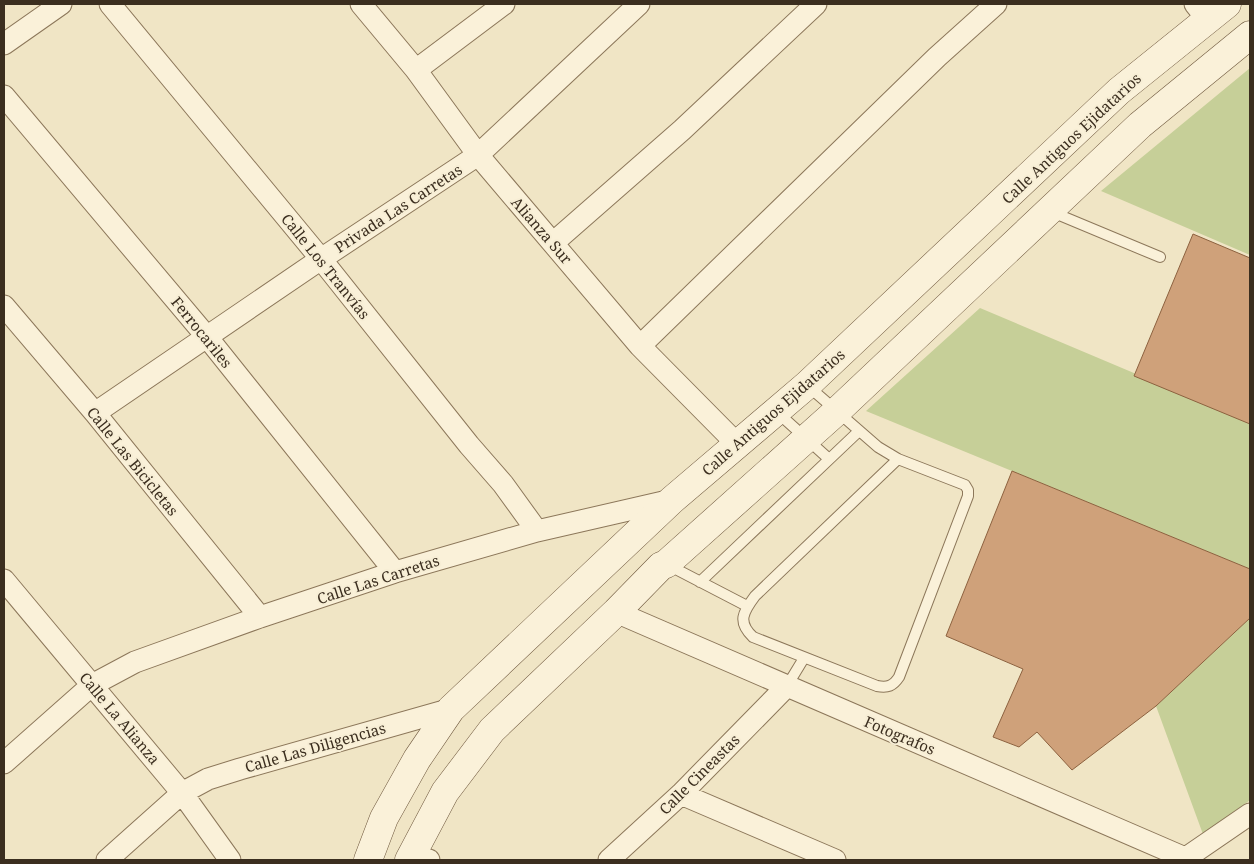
<svg xmlns="http://www.w3.org/2000/svg" width="1254" height="864" viewBox="0 0 1254 864" font-family="'Noto Serif',serif">
  <style>
    .green { fill: #c6cf98 }
    .building { fill: #cfa17a; stroke: #8c613f }
    .lines { fill: none; stroke-linecap: round; stroke-linejoin: round }
    .lane-casing { stroke: #8c775a; stroke-width: 12 }
    .street-casing { stroke: #8c775a; stroke-width: 23 }
    .secondary-casing { stroke: #6e573d; stroke-width: 29 }
    .lane { stroke: #faf1d9; stroke-width: 10 }
    .street { stroke: #faf1d9; stroke-width: 21 }
    .secondary { stroke: #faf1d9; stroke-width: 28 }
    .labels { text-anchor: middle; dominant-baseline: central; stroke-width: 4; stroke-linejoin: round; paint-order: stroke }
    .street-label { font-size: 15px; fill: #3b2e1f; stroke: #f7eed5 }
  </style>
  <rect width="100%" height="100%" fill="#f0e5c5"/>
  <path class="green" d="M1250,68V255L1101,191Z
    M980,308L1250,422V569L866,411Z
    M1250,618V800L1204,837L1156,706Z"/>
  <path class="building" d="M1193,234L1250,258V424L1134,376Z
    M1012,471L1250,569V618L1156,706L1072,770L1037,732L1019,747L993,737L1023,669L946,636Z"/>
  <g class="lines">
    <defs>
      <path id="lane" d="M1052,212L1160,257
        M808,386L878,447L898,459L965,485L968,490V496L899,677C893,686 888,688 877,686L753,637C737,622 743,612 755,596L898,459
        M778,413L829,459
        M668,565L747,606
        M700,582L859,431
        M787,686L804,658"/>
      <path id="street" d="M110,4L321,259L469,445L503,484L537,531
        M361,4L416,70L478,155L640,346L737,444
        M1195,4L1207,19
        M4,44L61,4
        M416,70L504,4
        M4,96L207,337L395,572
        M553,243L682,130L816,4
        M4,306L95,413L260,617
        M640,346L937,57L996,4
        M95,413L321,259L478,155L639,4
        M4,580L182,793L230,860
        M616,612L1185,858
        M4,763L92,685L135,662L260,617L395,572L537,531L672,500
        M681,794L835,860
        M412,855L429,860
        M107,860L182,793L208,779L240,769L451,709
        M609,860L681,794L787,686
        M1183,860L1250,814"/>
      <path id="secondary" d="M368,860L384,818L417,759L451,709L672,500L807,385L1119,91L1227,4
        M409,860L445,792L492,730L616,612L661,566L666,564L836,412L1140,125L1250,35"/>
    </defs>
    <use href="#lane" class="lane-casing"/>
    <use href="#street" class="street-casing"/>
    <use href="#secondary" class="secondary-casing"/>
    <use href="#lane" class="lane"/>
    <use href="#street" class="street"/>
    <use href="#secondary" class="secondary"/>
  </g>
  <g class="labels">
    <g class="street-label">
      <text transform="translate(1071 138) rotate(-43)">Calle Antiguos Ejidatarios</text>
      <text transform="translate(398 208) rotate(-33)">Privada Las Carretas</text>
      <text transform="translate(542 230) rotate(49)">Alianza Sur</text>
      <text transform="translate(326 266) rotate(51)">Calle Los Tranvías</text>
      <text transform="translate(202 332) rotate(51)">Ferrocariles</text>
      <text transform="translate(773 412) rotate(-41)">Calle Antiguos Ejidatarios</text>
      <text transform="translate(133 461) rotate(51)">Calle Las Bicicletas</text>
      <text transform="translate(378 579) rotate(-18)">Calle Las Carretas</text>
      <text transform="translate(120 718) rotate(50)">Calle La Alianza</text>
      <text transform="translate(900 735) rotate(23)">Fotografos</text>
      <text transform="translate(315 747) rotate(-16)">Calle Las Diligencias</text>
      <text transform="translate(699 774) rotate(-45)">Calle Cineastas</text>
    </g>
  </g>
  <rect width="1254" height="864" fill="none" stroke="#3b2e1f" stroke-width="10"/>
</svg>
